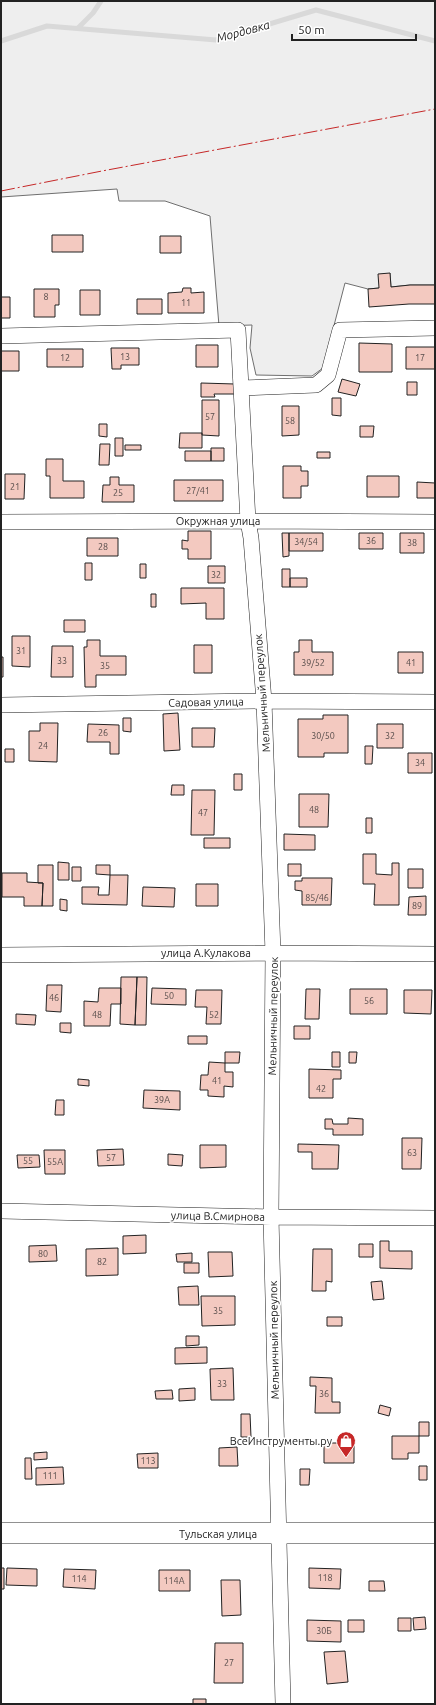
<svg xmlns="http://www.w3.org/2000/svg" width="436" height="1705" viewBox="0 0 436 1705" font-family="Ubuntu,sans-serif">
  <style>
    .green { fill: #eee; stroke: #6f6f6f }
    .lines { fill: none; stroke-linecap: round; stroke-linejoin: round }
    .stream { stroke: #d9d9d9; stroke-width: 5 }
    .building { fill: #f3c9c0; stroke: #222 }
    .street-casing { stroke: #222; stroke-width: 16 }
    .secondary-casing { stroke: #222; stroke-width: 22 }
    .street { stroke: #fff; stroke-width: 15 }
    .secondary { stroke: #fff; stroke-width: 21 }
    .power { stroke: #c62828; stroke-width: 1; stroke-dasharray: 14 3 2 3; stroke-linecap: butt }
    .labels { text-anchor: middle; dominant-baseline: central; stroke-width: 3; stroke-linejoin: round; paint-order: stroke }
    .number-label { font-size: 9px; fill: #564c4a }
    .street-label { font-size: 11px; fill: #222; stroke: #fff }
    .poi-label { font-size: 11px; fill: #222; stroke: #fff; text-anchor: end }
    .water-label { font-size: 12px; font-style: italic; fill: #222; stroke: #fff }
  </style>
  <rect width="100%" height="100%" fill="#fff"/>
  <path class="green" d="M1,1H435V285H410L391,287L390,273L379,288L368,289L345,283L323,368L312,376L256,375L250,348L252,325L219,326L210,216L165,201H119L117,189L1,197Z"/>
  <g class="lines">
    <path class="stream" d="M78,28L93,13L101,1
      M1,41L47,26L216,40L316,10L435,41"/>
  </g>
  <path class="building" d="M52,235H83V252H52Z
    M160,236H181V253H160Z
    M390,273L391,287L410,285H435V304H409L369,307L368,289L379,288L378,274Z
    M183,288H191V293L204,292V313H168V293L182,292Z
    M34,289H59V305H55V317H34Z
    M80,290H100V315H80Z
    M1,297H10V318H1Z
    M137,299H162V314H137Z
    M359,343L392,344V372H359Z
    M196,345H218V367H196Z
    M406,347H435V369H406Z
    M111,348H139V365H121V369H112Z
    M47,349H83V367H47Z
    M1,351H19V371H1Z
    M342,379L360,384L356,396L338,392Z
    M407,382H417V395H407Z
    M201,383L235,384V394H214L215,397H201Z
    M332,398H341V416L332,415Z
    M202,400H219V436L202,435Z
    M282,406H299V435L282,436Z
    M99,424H107V437L99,436Z
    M360,426H374L373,437H360Z
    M180,433H202V448H179Z
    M115,438H123V456H115Z
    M100,444H110L109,465H99Z
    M125,445H141V450H125Z
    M211,448H224V461H211Z
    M185,451H211V461H185Z
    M317,452H330V458H317Z
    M46,459H63V481H84V498H50V476H46Z
    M283,466H301V471H308V486H301V498H283Z
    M5,474H25L24,499H5Z
    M367,476H399V497H367Z
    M110,477H119V485H134V502H102L103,485H110Z
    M174,480H223V501H174Z
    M417,482L435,483V498H417Z
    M188,531H211V559H188V549H182V540L188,541Z
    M282,533H289V556L283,557Z
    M289,533H323V551H289Z
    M359,533H383V549H359Z
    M400,533H424V553H400Z
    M87,538H118V556H87Z
    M85,563H92V580H85Z
    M140,564H146V578H140Z
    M208,566H225V583H208Z
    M282,569H290V587H282Z
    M290,578H307V587H290Z
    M181,588H224V619H206V603L181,604Z
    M151,594H156V607H151Z
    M64,620H85V632H64Z
    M12,636H30V667L12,666Z
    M87,640H100V656H126V675H96V687H85L84,647H87Z
    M299,640H312V652H333V675H294V652H299Z
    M194,645H212V673H194Z
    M52,646H73V677H51Z
    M398,652H423V673H398Z
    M1,657H3V677H1Z
    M178,713L180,750L164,751L163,714Z
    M323,715H348V753H324V757H298V719H323Z
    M123,718H131V732L123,731Z
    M40,723H58L57,762L29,761V731H40Z
    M88,724L119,725V754H110V742H87Z
    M377,724H403V748H377Z
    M192,728H215L214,747H192Z
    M365,746H373L372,764H365Z
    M5,749H14V762H5Z
    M408,753H432V773H408Z
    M234,774H242V790H234Z
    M172,785H184V795H171Z
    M192,790H215L214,835H191Z
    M299,794H329L328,827H299Z
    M366,818H372V833H366Z
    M284,834L315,835V850H284Z
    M204,838H230V848H204Z
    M363,854H376V874L392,875V863H399V905H374L375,884H363Z
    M58,862L69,863V880H58Z
    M288,864H301V876H288Z
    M38,865H53V906H42L43,883H38Z
    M96,865H110V875L96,874Z
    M72,867H81V881H72Z
    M408,869H423V888H408Z
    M2,873H27V882L43,883L42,906H24V897H2Z
    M110,875H128L127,905L82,904V887H99L98,895H109Z
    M302,878H332L331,905H302V891L295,890V881H302Z
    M196,884H218V906H196Z
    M143,887L175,888L174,907L142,906Z
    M426,896V915H408L409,897Z
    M60,899L67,900V911L60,910Z
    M121,977H137L135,1025L120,1024Z
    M137,977H147L146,1025H135Z
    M47,985H62L61,1012L46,1011Z
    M99,988H121V1004H111L110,1026H84V1001L98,1002Z
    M152,988L186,989V1005L151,1004Z
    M306,989H320L319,1019H305Z
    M350,989H387V1014H350Z
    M196,990H222L221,1024H206L207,1007H195Z
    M404,990H432L431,1014L404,1013Z
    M16,1014L36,1015L35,1025L16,1024Z
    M60,1023H71V1033L60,1032Z
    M294,1026H310V1039H294Z
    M188,1036H207V1044H188Z
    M225,1052H240L239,1063H225Z
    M332,1052H340V1067H332Z
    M349,1052H357L356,1063H349Z
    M209,1062L225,1063V1072H233V1087L224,1086V1097L208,1096V1090H200L201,1075H208Z
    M309,1069L341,1070V1079H333V1098H309Z
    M78,1079L89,1080V1086L78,1085Z
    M144,1090L180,1091V1110L143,1108Z
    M56,1100H64V1115H55Z
    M348,1118L363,1119V1135H333V1129H325V1119H332L333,1124H348Z
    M402,1138H422L421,1169H402Z
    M298,1144L339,1145L338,1169H312V1152H298Z
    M200,1145H226V1167L200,1168Z
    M123,1149L124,1165L98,1166L97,1150Z
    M44,1150H65V1174H45Z
    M168,1154L183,1155L182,1166L168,1165Z
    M17,1155H39L40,1167L18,1168Z
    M146,1235V1253L123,1254V1236Z
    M380,1241H389V1251H412V1269L380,1268Z
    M359,1244H373V1257H359Z
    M56,1245L57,1261L29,1262V1246Z
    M118,1248V1275L86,1276V1249Z
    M313,1249H332V1282L326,1281V1291H312Z
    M208,1252H232L233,1276L209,1277Z
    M192,1253V1262H177L176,1254Z
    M184,1263H199V1273H184Z
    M382,1281L384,1299L373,1300L371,1282Z
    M198,1286L199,1305H179L178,1287Z
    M201,1296H235V1325L202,1326Z
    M327,1317H342V1326H327Z
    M186,1336H199V1345L186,1346Z
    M207,1347V1363L175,1364V1348Z
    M233,1368L234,1400H211L210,1369Z
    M310,1377L332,1378V1402H340V1413H315L316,1386H310Z
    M195,1388V1400L179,1401V1389Z
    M172,1390L173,1399H156L155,1391Z
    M380,1405L391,1408L389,1416L378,1413Z
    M241,1414H250L251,1437H241Z
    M419,1422H429V1436H419Z
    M392,1436H419V1453H408V1459H392Z
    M324,1443H354V1463H324Z
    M237,1447L238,1466H219V1448Z
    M47,1452V1459L34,1460V1453Z
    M158,1453V1468H138L137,1454Z
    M25,1458H31L32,1479H25Z
    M419,1466H427V1480H419Z
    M63,1467L64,1484L36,1485V1468Z
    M300,1469H310L309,1485H300Z
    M1,1568H4V1589H1Z
    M7,1568L37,1569V1586L6,1585Z
    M309,1568L341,1569L340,1589L309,1588Z
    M64,1569L96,1570L95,1589L63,1587Z
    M159,1570H190V1591H159Z
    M221,1580H240L241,1615L222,1616Z
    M369,1581H384L385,1591H369Z
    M425,1617L426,1629L414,1630L413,1618Z
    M398,1618H411V1631H398Z
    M307,1620L341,1621V1642L307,1641Z
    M348,1620H364V1632H348Z
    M215,1643H243V1683H214Z
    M345,1651L348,1682L327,1684L324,1652Z
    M193,1699H206V1704H193Z"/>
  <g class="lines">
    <defs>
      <path id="street" d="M1,336L238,330L248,521L251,538L264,701L273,953L271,1217L283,1704
        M241,388L316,385L328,375L340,330L435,328
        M1,522L248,521L435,522
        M1,705L264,701L435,702
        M1,955L273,953L435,954
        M1,1211L271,1217L435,1218"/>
      <path id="secondary" d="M1,1533H435"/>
    </defs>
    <use href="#street" class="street-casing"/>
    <use href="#secondary" class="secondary-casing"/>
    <use href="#street" class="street"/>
    <use href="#secondary" class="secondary"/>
    <path class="power" d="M1,191L102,171L435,109"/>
  </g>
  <defs>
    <symbol id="shop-pin" viewBox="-11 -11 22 30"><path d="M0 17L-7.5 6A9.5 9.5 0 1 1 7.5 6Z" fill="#c62828" stroke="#fff"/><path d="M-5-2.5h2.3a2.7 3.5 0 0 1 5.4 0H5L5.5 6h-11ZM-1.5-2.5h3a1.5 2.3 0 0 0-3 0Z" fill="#fff"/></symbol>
  </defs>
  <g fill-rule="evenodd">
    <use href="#shop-pin" x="335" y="1430" width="22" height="30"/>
  </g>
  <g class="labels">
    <g class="number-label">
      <text x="46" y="297">8</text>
      <text x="186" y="303">11</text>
      <text x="125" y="357">13</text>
      <text x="65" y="358">12</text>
      <text x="420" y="358">17</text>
      <text x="210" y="417">57</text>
      <text x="290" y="421">58</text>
      <text x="15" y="487">21</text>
      <text x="198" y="491">27/41</text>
      <text x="118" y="493">25</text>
      <text x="371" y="541">36</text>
      <text x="306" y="542">34/54</text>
      <text x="412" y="543">38</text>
      <text x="103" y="547">28</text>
      <text x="216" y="575">32</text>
      <text x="21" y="651">31</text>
      <text x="62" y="661">33</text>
      <text x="313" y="663">39/52</text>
      <text x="411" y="663">41</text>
      <text x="105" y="666">35</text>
      <text x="103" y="733">26</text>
      <text x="323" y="736">30/50</text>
      <text x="390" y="736">32</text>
      <text x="43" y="746">24</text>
      <text x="420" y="763">34</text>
      <text x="314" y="810">48</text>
      <text x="203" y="813">47</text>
      <text x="317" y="898">85/46</text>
      <text x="417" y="906">89</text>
      <text x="169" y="996">50</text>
      <text x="54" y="998">46</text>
      <text x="369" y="1001">56</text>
      <text x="97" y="1015">48</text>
      <text x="214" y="1015">52</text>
      <text x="217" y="1081">41</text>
      <text x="321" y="1089">42</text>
      <text x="162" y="1100">39А</text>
      <text x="412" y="1153">63</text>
      <text x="111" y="1158">57</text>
      <text x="28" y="1161">55</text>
      <text x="55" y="1162">55А</text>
      <text x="43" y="1254">80</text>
      <text x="102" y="1262">82</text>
      <text x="218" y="1311">35</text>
      <text x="222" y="1384">33</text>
      <text x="324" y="1394">36</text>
      <text x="148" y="1461">113</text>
      <text x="50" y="1476">111</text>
      <text x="325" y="1578">118</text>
      <text x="79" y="1579">114</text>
      <text x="174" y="1581">114А</text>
      <text x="324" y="1631">30Б</text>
      <text x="229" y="1663">27</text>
    </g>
    <g class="street-label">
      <text x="218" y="521">Окружная улица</text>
      <text transform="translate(262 693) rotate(-94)">Мельничный переулок</text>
      <text transform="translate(206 702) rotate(-1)">Садовая улица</text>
      <text x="206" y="953">улица А.Кулакова</text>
      <text transform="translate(273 1016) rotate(-89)">Мельничный переулок</text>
      <text transform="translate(218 1216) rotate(1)">улица В.Смирнова</text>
      <text transform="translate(274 1340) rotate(-91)">Мельничный переулок</text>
      <text x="218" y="1534">Тульская улица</text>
    </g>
    <g class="poi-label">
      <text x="332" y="1441">ВсеИнструменты.ру</text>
    </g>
    <g class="water-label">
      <text transform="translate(243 31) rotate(-15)">Мордовка</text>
    </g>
  </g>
  <rect width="436" height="1705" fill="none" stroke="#222222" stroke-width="4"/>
  <path d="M292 34v6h124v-6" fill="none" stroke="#222222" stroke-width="2"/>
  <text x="298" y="34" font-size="12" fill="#222222" stroke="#ffffff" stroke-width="3" paint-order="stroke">50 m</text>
</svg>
